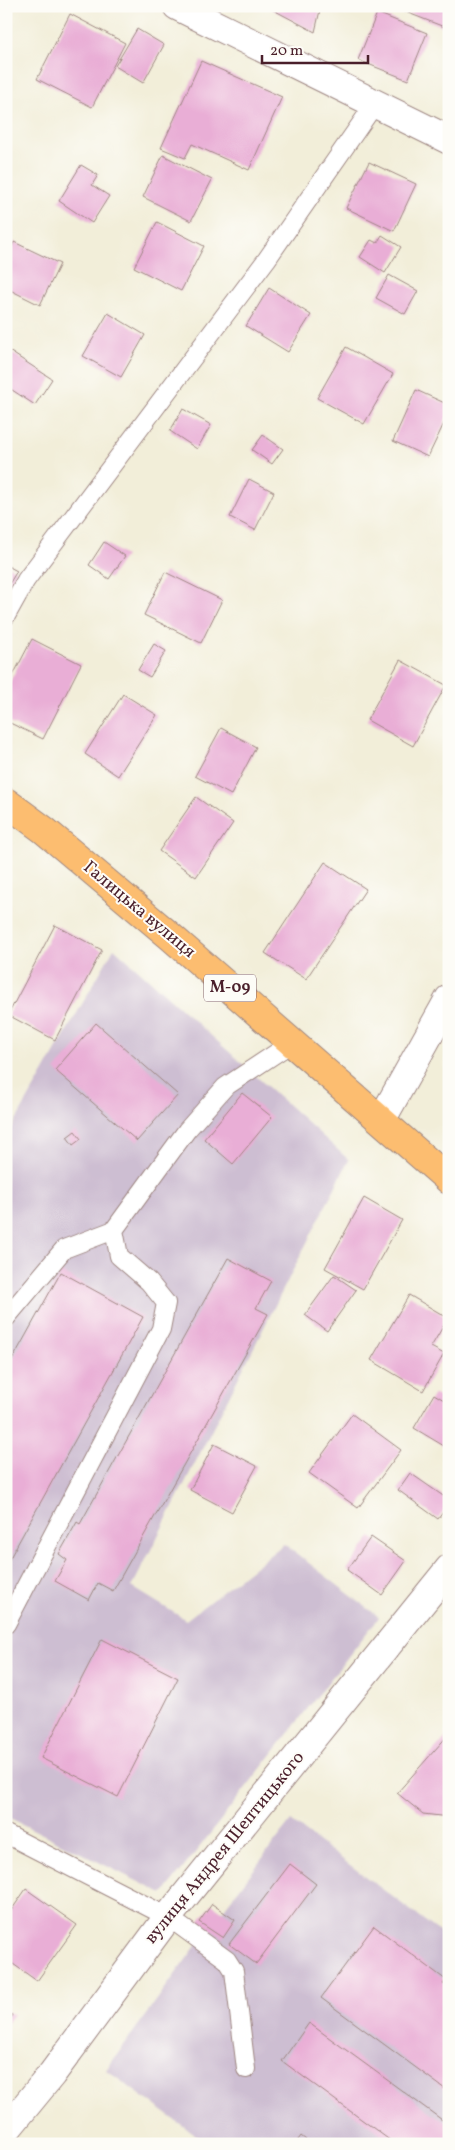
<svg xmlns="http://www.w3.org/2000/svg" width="455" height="2150" viewBox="0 0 455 2150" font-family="Vollkorn,serif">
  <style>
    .industrial { fill: #cdbed2 }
    .building { fill: #e9aed6 }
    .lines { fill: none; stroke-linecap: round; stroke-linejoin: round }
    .lane-casing { stroke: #9e8682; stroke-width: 20 }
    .street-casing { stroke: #9e8682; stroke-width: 30 }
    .primary-casing { stroke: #9e8682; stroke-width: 30 }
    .lane { stroke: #fff; stroke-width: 18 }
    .street { stroke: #fff; stroke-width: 28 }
    .primary { stroke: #fcbd6f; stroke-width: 28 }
    .labels { text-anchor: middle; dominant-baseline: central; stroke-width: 4; stroke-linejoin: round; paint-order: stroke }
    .shield { fill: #fdfcf7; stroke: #806168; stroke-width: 1 }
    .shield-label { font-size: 16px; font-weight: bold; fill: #4a1f2b }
    .street-label { font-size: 18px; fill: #4a1f2b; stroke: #fdfcf7 }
  </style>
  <rect width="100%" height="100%" fill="#fdfcf7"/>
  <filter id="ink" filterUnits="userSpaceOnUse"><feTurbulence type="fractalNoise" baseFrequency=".02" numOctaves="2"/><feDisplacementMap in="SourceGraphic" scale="10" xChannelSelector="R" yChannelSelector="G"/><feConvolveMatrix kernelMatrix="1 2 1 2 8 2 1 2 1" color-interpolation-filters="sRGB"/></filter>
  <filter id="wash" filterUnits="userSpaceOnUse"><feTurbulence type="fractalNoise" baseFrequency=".0096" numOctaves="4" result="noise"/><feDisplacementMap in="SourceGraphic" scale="20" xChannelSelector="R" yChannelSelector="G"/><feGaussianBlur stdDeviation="1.12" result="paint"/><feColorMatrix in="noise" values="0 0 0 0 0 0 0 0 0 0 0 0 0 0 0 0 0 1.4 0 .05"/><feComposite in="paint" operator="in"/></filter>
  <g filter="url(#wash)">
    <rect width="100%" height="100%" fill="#f2eed9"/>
    <path class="industrial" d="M114,948L349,1160L132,1587L186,1620L284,1544L379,1617L163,1894L6,1816V1138Z
      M291,1821L449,1939V2144H208L106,2070L206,1932Z"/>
    <g id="blocks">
      <path class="building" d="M6,6L13,7L6,22Z
        M266,6H321L315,32Z
        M390,6H449V24L447,28Z
        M377,13L427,33L408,80L358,60Z
        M70,14L125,43L92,107L37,79Z
        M137,29L164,45L143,83L115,66Z
        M201,61L282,97L249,170L192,144L185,158L161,148Z
        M163,155L212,180L191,221L143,197Z
        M369,162L416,184L394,231L346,208Z
        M81,165L98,175L92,185L109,196L92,223L59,201Z
        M157,222L204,246L181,291L134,267Z
        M382,235L401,247L385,273L360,257L371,240L377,243Z
        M14,242L60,264L40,305L6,288V258Z
        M389,275L418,291L405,314L376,298Z
        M269,288L311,315L288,352L246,326Z
        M108,313L145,335L121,377L83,356Z
        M346,347L393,374L364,424L317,398Z
        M6,349L52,379L35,405L6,386Z
        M416,390L449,405V413L428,457L393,441Z
        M183,409L211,425L197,449L170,431Z
        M263,435L283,449L272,464L252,450Z
        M249,479L274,492L255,530L230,517Z
        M104,542L125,556L109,579L89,565Z
        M6,565L17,571L6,589Z
        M165,572L222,600L201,643L144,615Z
        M32,639L81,664L43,739L6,721V689Z
        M154,644L166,651L150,677L138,670Z
        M400,660L446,685L413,746L367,720Z
        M123,694L157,715L118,776L85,754Z
        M221,728L256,747L231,795L195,776Z
        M196,797L233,823L196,877L159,851Z
        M325,862L366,889L306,979L265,953Z
        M55,925L102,950L55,1040L8,1015Z
        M96,1023L178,1095L137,1141L55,1070Z
        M242,1093L272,1117L233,1164L204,1139Z
        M75,1131L81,1139L73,1145L67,1137Z
        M364,1198L402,1220L363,1289L325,1268Z
        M228,1258L271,1281L256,1308L268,1314L113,1591L98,1583L89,1600L55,1581L67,1560L59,1554L77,1522L80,1524Z
        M61,1272L143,1317L6,1565V1371Z
        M334,1275L356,1290L327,1331L305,1315Z
        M409,1295L448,1318L431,1347L444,1354L423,1391L371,1360Z
        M434,1394L449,1403V1449L414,1428Z
        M352,1414L401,1450L358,1508L309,1473Z
        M214,1444L257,1466L232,1512L190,1490Z
        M410,1473L449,1500V1504L438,1519L398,1490Z
        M371,1537L406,1561L382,1595L347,1570Z
        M102,1639L178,1678L118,1797L41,1758Z
        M449,1734V1817L423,1814L397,1793Z
        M290,1864L316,1884L256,1964L229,1944Z
        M26,1889L77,1925L37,1981L6,1959V1918Z
        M212,1904L235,1920L223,1938L199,1922Z
        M374,1926L446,1980L443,1984L449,1988V2092L321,1998Z
        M6,2011L13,2015L6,2025Z
        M309,2023L449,2125V2136L443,2144H395L282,2061Z
        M301,2136L311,2144H295Z"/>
    </g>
  </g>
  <g filter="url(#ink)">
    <use href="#blocks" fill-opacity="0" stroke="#9e8682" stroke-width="1"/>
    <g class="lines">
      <defs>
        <path id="lane" d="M6,616L26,580L267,259L374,105
          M6,1318L64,1249L114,1230L187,1130L225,1087L293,1042
          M6,1624L161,1329L166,1303L149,1282L119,1256L114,1230
          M6,1834L168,1917L227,1960L234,1971L246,2069"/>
        <path id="street" d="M177,6L449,140
          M382,1119L449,999
          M6,2130L52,2074L168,1917L449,1569"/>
        <path id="primary" d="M6,802L44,830L170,936L449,1180"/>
      </defs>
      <use href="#lane" class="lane-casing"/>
      <use href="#street" class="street-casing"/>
      <use href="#primary" class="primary-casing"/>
      <use href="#lane" class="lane"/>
      <use href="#street" class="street"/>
      <use href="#primary" class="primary"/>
    </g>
  </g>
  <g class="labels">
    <rect class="shield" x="204" y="974.5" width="52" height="27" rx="4"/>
    <g class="shield-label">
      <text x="230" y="988">М-09</text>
    </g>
    <g class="street-label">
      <text transform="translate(139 910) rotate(40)">Галицька вулиця</text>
      <text transform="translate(225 1848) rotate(-51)">вулиця Андрея Шептицького</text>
    </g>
  </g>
  <rect width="455" height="2150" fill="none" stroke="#fdfcf7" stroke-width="25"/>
  <path d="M262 55v8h106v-8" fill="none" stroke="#4a1f2b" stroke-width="2.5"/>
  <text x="270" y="55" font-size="15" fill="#4a1f2b" stroke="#fdfcf7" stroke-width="4" paint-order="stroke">20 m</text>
</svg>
